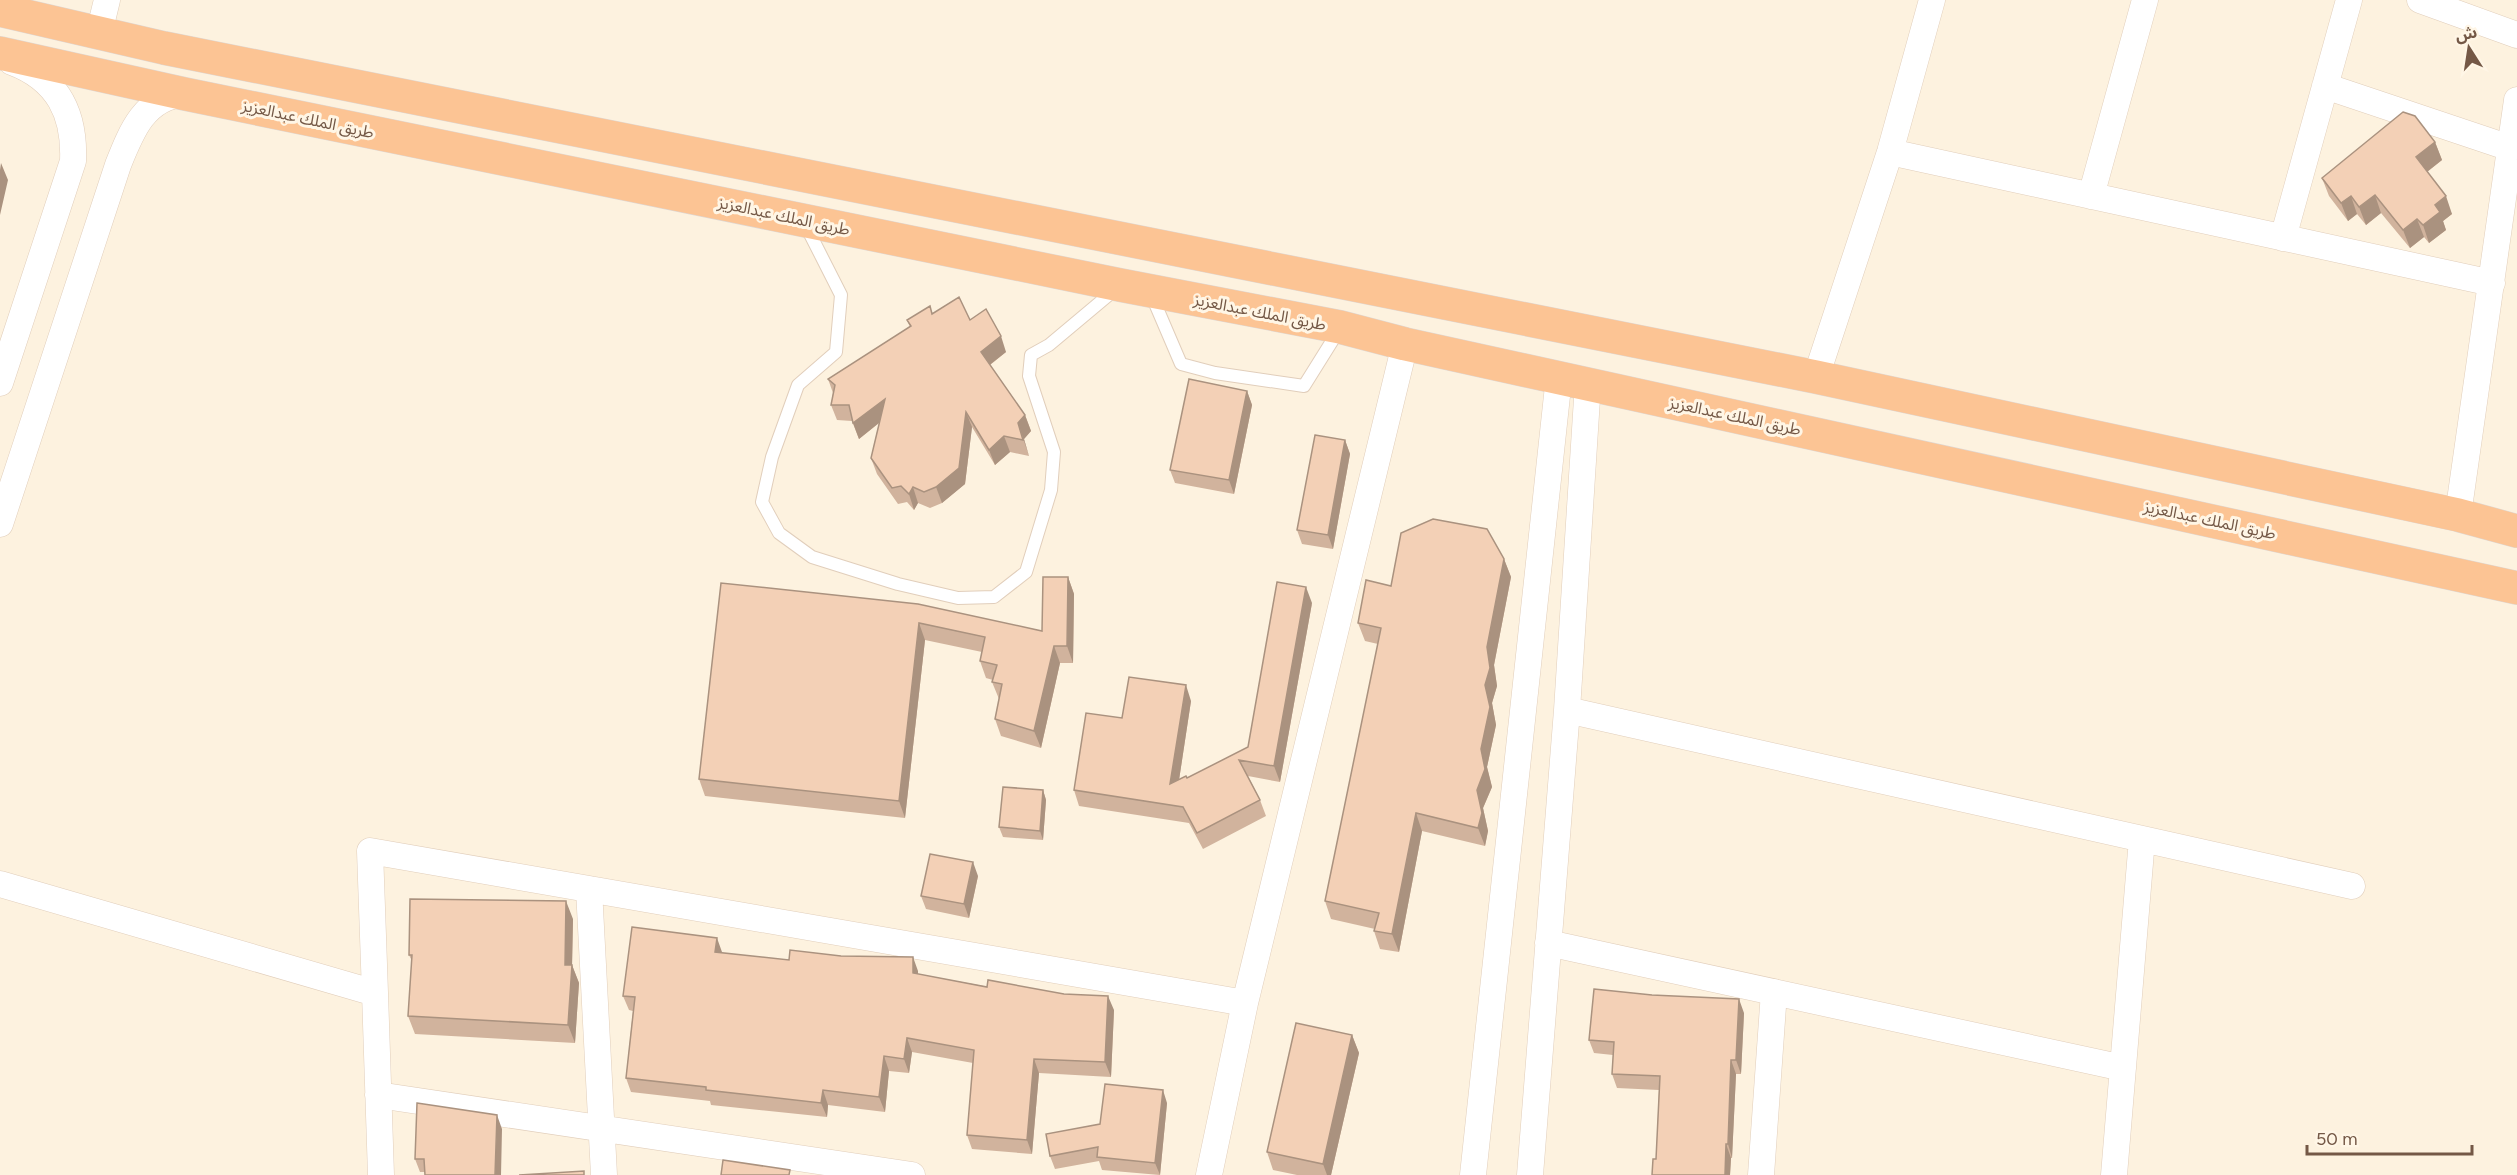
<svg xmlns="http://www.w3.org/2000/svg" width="2517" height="1175" viewBox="0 0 2517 1175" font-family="Figtree,'Noto Sans Arabic',sans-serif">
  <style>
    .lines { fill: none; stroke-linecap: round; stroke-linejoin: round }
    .service-casing { stroke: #e1cebb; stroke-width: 14 }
    .minor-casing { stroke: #e1cebb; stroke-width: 27 }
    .trunk-casing { stroke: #ded7d3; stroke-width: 34 }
    .service { stroke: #fff; stroke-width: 12 }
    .minor { stroke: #fff; stroke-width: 26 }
    .trunk { stroke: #fcc494; stroke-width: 33 }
    .wall { fill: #d1b39d }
    .shaded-wall { fill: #aa927f }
    .building { fill: #f3d0b6; stroke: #aa927f; stroke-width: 1.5 }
    .labels { text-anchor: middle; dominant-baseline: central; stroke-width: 6; stroke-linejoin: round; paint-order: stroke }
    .street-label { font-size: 16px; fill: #745846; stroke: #fff6e6 }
  </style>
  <rect width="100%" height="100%" fill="#fdf2df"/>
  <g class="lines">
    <defs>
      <path id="service" d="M806,226L841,295L836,352L798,385L772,457L762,502L779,533L812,557L898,584L958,598L994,597L1026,572L1051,490L1054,452L1029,376L1031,355L1049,345L1117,288
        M1151,294L1181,364L1215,373L1304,386L1339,330"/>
      <path id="minor" d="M2420,0L2517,35
        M99,33L107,0
        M2325,86L2510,148
        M1890,152L2492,283
        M2091,196L2145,0
        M2283,238L2349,0
        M1816,377L1890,152L1932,0
        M0,383L73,161C75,114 58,79 12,62
        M2458,515L2517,100
        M0,524L118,165C131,132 145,96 185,94
        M1567,710L2352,886
        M0,884L375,993L381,1175
        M589,889L604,1175
        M1548,943L2123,1068
        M375,993L370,851L1245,1003
        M378,1095L912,1175
        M1209,1175L1245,1003L1405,344
        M1473,1175L1559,377
        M1530,1175L1567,710L1588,383
        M1761,1175L1774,992
        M2114,1175L2142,839"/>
      <path id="trunk" d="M0,10L164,48L1816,377L2458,515L2517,531
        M0,53L185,94L1120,285L1340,327L1405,344L2517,588"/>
    </defs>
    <use href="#service" class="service-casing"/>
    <use href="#minor" class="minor-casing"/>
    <use href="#trunk" class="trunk-casing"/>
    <use href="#service" class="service"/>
    <use href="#minor" class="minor"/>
    <use href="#trunk" class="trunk"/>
  </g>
  <path class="wall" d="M2435,142L2442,160L2427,172L2452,214L2443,221L2446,230L2429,243L2424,237L2410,248L2381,213L2366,225L2357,214L2348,221L2329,196L2322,178Z
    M933,314L970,320L1006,352L990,365L1025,415L1031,431L1024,439L1029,456L1010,452L995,465L972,427L965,484L942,503L930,508L918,503L914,510L907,502L898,504L877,474L871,458L879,423L859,439L852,421L837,420L831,405L833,393L828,379L910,327L907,320Z
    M1247,391L1252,405L1234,494L1175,483L1170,470Z
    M1345,440L1350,454L1333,549L1302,544L1297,530Z
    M1504,559L1511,577L1494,665L1497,686L1492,703L1496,725L1487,767L1492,787L1483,808L1488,831L1485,846L1422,831L1399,952L1380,949L1374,931L1375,929L1331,919L1325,901L1378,644L1365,641L1358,623L1391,586Z
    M1068,577L1074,594L1073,663H1060L1041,748L1001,736L995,719L999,699L992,682L993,680L986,678L980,661L982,652L925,640L905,818L705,796L699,779L721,583L1042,631Z
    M1312,603L1280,782L1248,776L1260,800L1266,816L1203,849L1189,823L1079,806L1074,790L1122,718L1191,701L1179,780L1187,778L1248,747Z
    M1043,790L1046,800L1043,840L1003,837L999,827Z
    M978,876L969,918L926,909L921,896Z
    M573,919L572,965L579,983L575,1043L415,1034L408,1016L412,961L409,955Z
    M722,952V953L789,960L918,971V974L1114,1010L1111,1077L1039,1073L1032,1154L972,1149L967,1135L973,1063L912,1052L909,1073L889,1071L885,1112L828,1105L827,1117L711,1105L710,1101L631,1092L626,1078L633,1011L629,1010L623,996Z
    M1744,1013L1741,1074H1736L1732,1158H1731L1730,1175H1652L1656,1159L1659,1090L1617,1088L1612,1074L1613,1055L1594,1053L1589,1040Z
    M1352,1035L1359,1053L1331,1175H1297L1273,1170L1267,1152Z
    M1167,1103L1160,1175L1102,1170L1099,1161L1055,1169L1050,1156L1100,1124Z
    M502,1129L425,1172H420L415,1159Z"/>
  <path class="shaded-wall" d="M2435,142L2442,160L2423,175L2416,157Z
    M1,163L8,180L0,215V170Z
    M2375,195L2381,213L2366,225L2359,207Z
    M2351,196L2357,214L2348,221L2341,203Z
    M2446,196L2452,214L2443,221L2446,230L2429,243L2423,225L2435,205Z
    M2417,219L2424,237L2410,248L2403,230Z
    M1001,336L1006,352L987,367L981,352Z
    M1247,391L1252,405L1234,494L1229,480Z
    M885,399L890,414L859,439L853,423Z
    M966,412L972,427L965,484L942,503L936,487Z
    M1025,415L1031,431L1024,439L1029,456L1018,423Z
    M1004,436L1010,452L995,465L989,450Z
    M1345,440L1350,454L1333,549L1328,535Z
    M913,487L918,503L914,510L909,494Z
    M1504,559L1511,577L1494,665L1497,686L1492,703L1496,725L1487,767L1492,787L1483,808L1488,831L1485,846L1478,828L1477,790L1481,749L1487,647Z
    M1068,577L1074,594L1073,663L1067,646Z
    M1306,587L1312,603L1280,782L1274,766Z
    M919,623L925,640L905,818L899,801Z
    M1054,646L1060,663L1041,748L1034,731Z
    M1186,685L1191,701L1176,800L1170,784Z
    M1043,790L1046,800L1043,840L1040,831Z
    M1416,813L1422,831L1399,952L1392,934Z
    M973,862L978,876L969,918L964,904Z
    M566,901L573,919L572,967V965L579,983L575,1043L568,1025L565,965Z
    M717,938L722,952L721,967L715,952Z
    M913,957L918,971V987L913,973Z
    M1108,996L1114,1010L1111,1077L1105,1062Z
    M1739,999L1744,1013L1741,1074L1736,1060Z
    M1352,1035L1359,1053L1331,1175H1327L1323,1164Z
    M907,1038L912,1052L909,1073L904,1059Z
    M884,1056L889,1071L885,1112L879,1097Z
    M1034,1059L1039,1073L1032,1154L1027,1140Z
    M1731,1060L1736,1074L1732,1158L1728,1144Z
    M823,1090L828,1105L827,1117L821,1103Z
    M1163,1090L1167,1103L1160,1175L1155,1163Z
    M497,1115L502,1129L501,1175H495Z
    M1726,1144L1731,1158L1730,1175H1725Z"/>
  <path class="building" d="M2403,112L2415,116L2435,142L2416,157L2446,196L2435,205L2440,212L2423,225L2417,219L2403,230L2375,195L2359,207L2351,196L2341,203L2322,178Z
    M959,297L970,320L986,309L1001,336L981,352L1025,415L1018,423L1023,440L1004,436L989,450L966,412L959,468L936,487L924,492L913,487L909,494L901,486L892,488L871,458L885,399L853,423L849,405H831L835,385L828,379L911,326L907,320L930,306L932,314Z
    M1189,379L1247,391L1229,480L1170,470Z
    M1315,435L1345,440L1328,535L1297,530Z
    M1433,519L1487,529L1504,559L1487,647L1490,668L1485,685L1490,707L1481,749L1485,769L1477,790L1482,813L1478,828L1416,813L1392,934L1374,931L1379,913L1325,901L1381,628L1358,623L1366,580L1391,586L1401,533Z
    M1043,577H1068L1067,646H1054L1034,731L995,719L1002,684L992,682L997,665L980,661L985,637L919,623L899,801L699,779L721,583L918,604L1042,631Z
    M1277,582L1306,587L1274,766L1239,760L1260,800L1197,833L1183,807L1074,790L1086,713L1122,718L1129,677L1186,685L1170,784L1186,776L1187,778L1248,747Z
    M1003,787L1043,790L1040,831L999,827Z
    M930,854L973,862L964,904L921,896Z
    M410,899L566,901L565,965H572L568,1025L408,1016L412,955H409Z
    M632,927L717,938L715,952L789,960L790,950L841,956L913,957V973L987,987L988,980L1064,994L1108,996L1105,1062L1034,1059L1027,1140L967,1135L974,1050L907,1038L904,1059L884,1056L879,1097L823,1090L821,1103L706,1090V1087L626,1078L635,997L623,996Z
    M1594,989L1652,995L1739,999L1736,1060H1731L1728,1144H1726L1725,1175H1652L1653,1159H1656L1660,1076L1612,1074L1614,1042L1589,1040Z
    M1296,1023L1352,1035L1323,1164L1267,1152Z
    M1105,1084L1163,1090L1155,1163L1097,1157L1098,1147L1050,1156L1046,1134L1100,1124Z
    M417,1103L497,1115L495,1175H425L424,1159H415Z
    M723,1160L790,1170L789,1175H721Z
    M584,1171V1175H519Z"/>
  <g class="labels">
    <g class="street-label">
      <text transform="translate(308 119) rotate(12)">طريق الملك عبدالعزيز</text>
      <text transform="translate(784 216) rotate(12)">طريق الملك عبدالعزيز</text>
      <text transform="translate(1260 312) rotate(11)">طريق الملك عبدالعزيز</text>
      <text transform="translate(1735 416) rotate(12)">طريق الملك عبدالعزيز</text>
      <text transform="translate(2210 520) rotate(12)">طريق الملك عبدالعزيز</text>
    </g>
  </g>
  <g transform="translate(2469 48) rotate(348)" stroke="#fff6e6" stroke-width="4.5" paint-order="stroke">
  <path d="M0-4.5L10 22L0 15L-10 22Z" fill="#745846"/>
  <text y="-9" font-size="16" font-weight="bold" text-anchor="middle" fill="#745846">ش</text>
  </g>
  <path d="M2307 1145v9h165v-9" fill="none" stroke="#745846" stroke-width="3"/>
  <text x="2316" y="1145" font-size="18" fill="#745846" stroke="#fff6e6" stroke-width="4.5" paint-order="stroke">50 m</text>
</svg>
